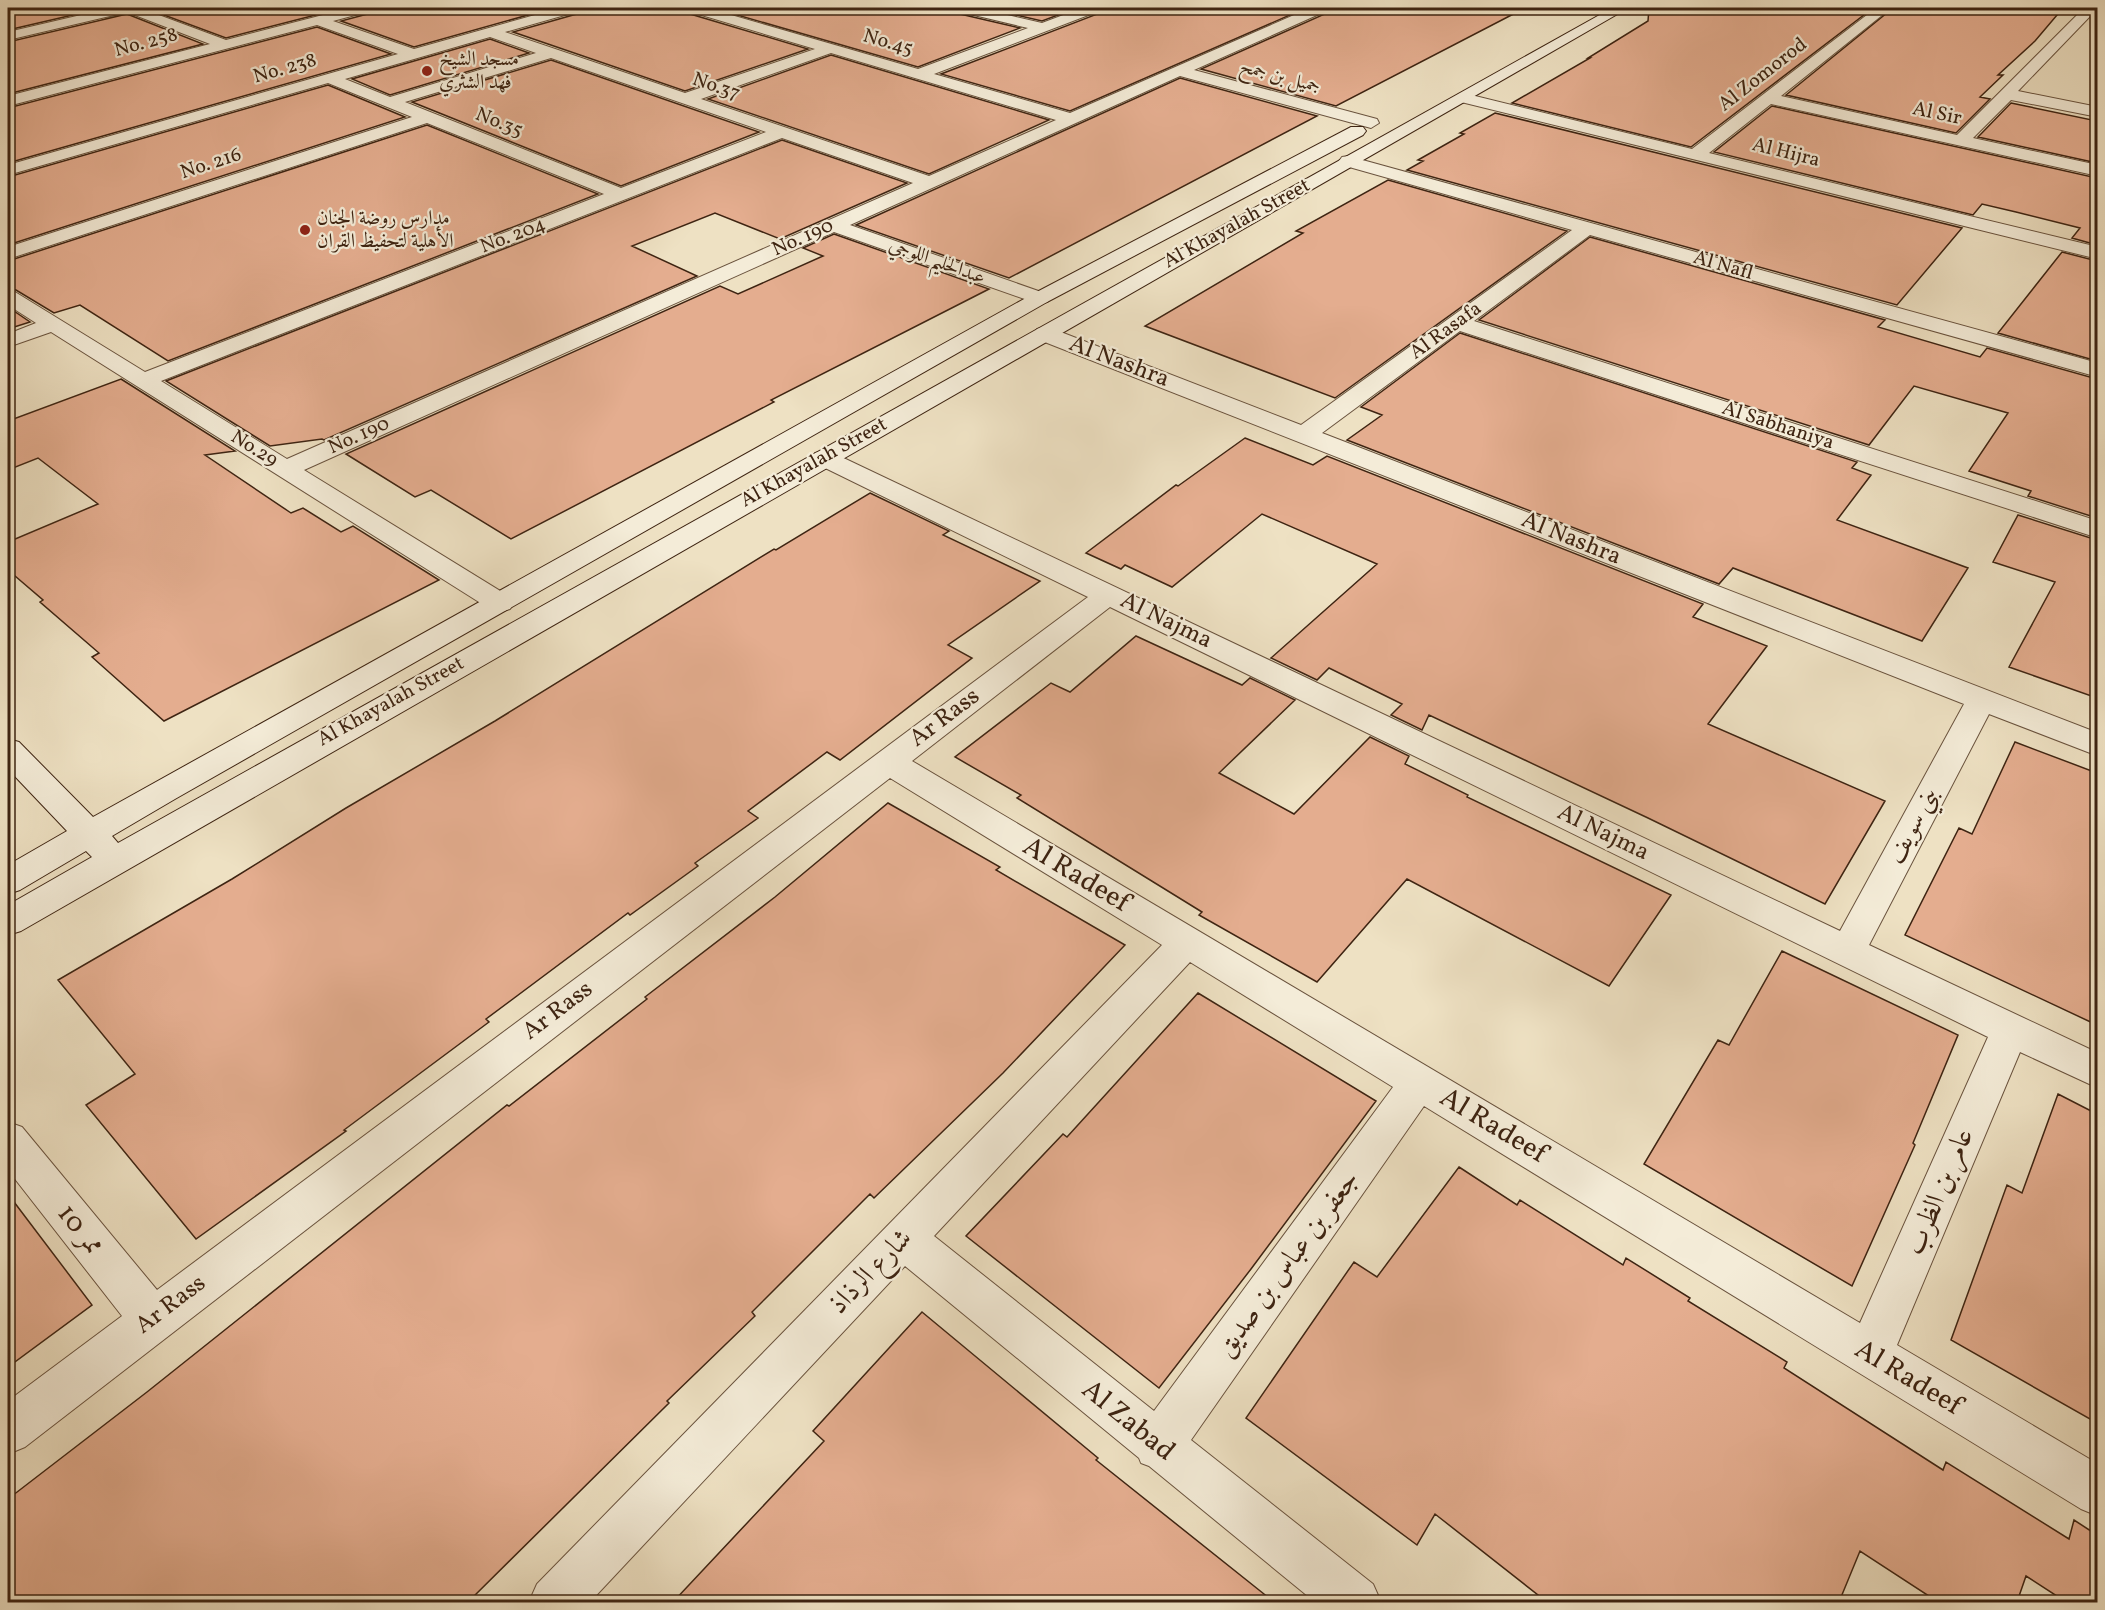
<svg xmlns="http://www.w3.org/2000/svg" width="2105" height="1610" viewBox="0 0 2105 1610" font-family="Vollkorn,Amiri,serif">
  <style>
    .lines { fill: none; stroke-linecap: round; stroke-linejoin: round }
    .stream { fill: #76806f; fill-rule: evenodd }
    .building { fill: #e4ad8f; stroke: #3e2412; stroke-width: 1.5 }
    .street-casing { stroke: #6a533e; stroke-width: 2 }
    .secondary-casing { stroke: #3e2412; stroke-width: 2 }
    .street { fill: #f4ecd8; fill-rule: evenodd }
    .secondary { fill: #f4ecd8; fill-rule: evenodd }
    .poi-dot { fill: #8f2418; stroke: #f4ecd8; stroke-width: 2 }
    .labels { text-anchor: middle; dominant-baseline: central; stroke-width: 4.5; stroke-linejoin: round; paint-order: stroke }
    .far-street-label { font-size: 20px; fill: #3e2412; stroke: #f4ecd8 }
    .far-poi-label { font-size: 20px; fill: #3e2412; stroke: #f4ecd8; text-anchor: start }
    .street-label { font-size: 24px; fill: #3e2412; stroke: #f4ecd8 }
    .near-street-label { font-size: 28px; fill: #3e2412; stroke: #f4ecd8 }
  </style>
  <rect width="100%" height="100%" fill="#eee1c3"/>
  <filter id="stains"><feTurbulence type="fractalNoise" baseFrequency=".00333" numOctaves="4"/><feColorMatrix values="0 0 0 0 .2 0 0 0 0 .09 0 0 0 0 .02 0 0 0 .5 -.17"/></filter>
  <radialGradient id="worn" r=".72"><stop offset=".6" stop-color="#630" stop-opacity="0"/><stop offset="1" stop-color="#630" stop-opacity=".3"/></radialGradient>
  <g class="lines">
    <path class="stream" d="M122,11L124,14L97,25L92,24Z"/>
  </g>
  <path class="building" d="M8,8H103L8,30Z
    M145,8H343L226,38Z
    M374,8H553L414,47L341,21L371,13Z
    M583,8H684L687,13L808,49L685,91L513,32L580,13Z
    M713,8H953L956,13L1020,28L918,67Z
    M986,8H1077L1042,21Z
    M1103,8H1306L1070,111L941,74L1100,13Z
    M1330,8H1525L1336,106L1201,69L1327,13Z
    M1649,8H1873L1691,147L1512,103L1590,58H1588L1648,21Z
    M1893,8H2063L2035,41L1998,75H2003L1980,97L1990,99L1956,133L1786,95Z
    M127,14L203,44L8,94V42Z
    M317,27L391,54L8,163V108Z
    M490,39L529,53L390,95L352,79Z
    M831,55L1049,120L929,174L708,99Z
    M551,60L759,132L621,186L412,102Z
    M1180,78L1317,116L1009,278L856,225Z
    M328,85L405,117L8,245V177Z
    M2011,103L2097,121V163L1978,137Z
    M1772,106L2097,178V245L2072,238L2080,228L2016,212L1982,204L1973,215L1714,152Z
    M1495,113L1962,228L1897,305L1407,170L1423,161L1418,160L1464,134L1460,133Z
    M427,125L598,194L168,361L80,305L54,313L16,290L8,288V261Z
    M782,140L907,183L780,239L715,213L632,246L697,276L324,440L322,439L270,446L166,381Z
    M1388,180L1567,231L1335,398L1145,326L1303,233L1296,231Z
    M834,234L989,289L771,400L774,402L511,539L431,490L415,497L346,454L720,286L738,294L823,256L803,248Z
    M1590,237L1885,320L1878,327L1980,357L1987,348L2097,379V518L2028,496L2031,491L1969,471L2008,413L1914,386L1869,445L1479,320Z
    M2062,252L2097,261V361L1998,333Z
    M8,307L30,322L8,329Z
    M1460,333L1857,462L1852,468L1871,475L1837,520L1968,568L1922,641L1733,568L1719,584L1347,440L1382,415L1361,407Z
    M121,379L235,451L205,455L291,513L303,508L341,532L353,526L439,580L164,721L92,657L99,653L40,602L43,600L8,570V542L98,504L38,458L8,470V421Z
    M1245,438L1313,465L1327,456L1703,604L1693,617L1767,646L1708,724L1885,801L1825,904L1648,818L1429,715L1422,730L1391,715L1402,704L1329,668L1317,680L1271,658L1377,564L1262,514L1172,587L1125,565L1121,569L1086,553L1176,485L1178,486Z
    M870,493L949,531L943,535L1040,581L948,645L972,658L840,760L827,752L748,811L758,818L695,863L698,866L630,915L628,913L486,1019L489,1022L344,1130L346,1131L196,1239L86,1105L135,1074L58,980L232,879L346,808L495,721L774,549L776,550Z
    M2018,515L2097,540V698L2009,667L2055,582L1993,562Z
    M1136,636L1242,685L1250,678L1295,700L1219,773L1294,814L1370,737L1409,756L1405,764L1468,795L1467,797L1671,895L1609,986L1407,879L1317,982L1199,915L1202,912L1017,798L1021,795L955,757L1051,683L1070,692Z
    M2015,742L2097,773V1025L1905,935L1959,828L1972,834Z
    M888,803L1000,867L996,870L1125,945L1003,1073L874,1198L870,1194L752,1312L755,1316L667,1401L669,1403L468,1602H8V1499L147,1392L507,1105L509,1106L647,999L645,997L775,897Z
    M1782,951L1958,1035L1913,1143L1915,1145L1852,1286L1644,1164L1718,1040L1729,1045Z
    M1198,993L1376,1101L1251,1269L1159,1388L966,1236L1063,1134L1067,1137Z
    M2058,1094L2097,1114V1423L1951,1340L2007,1185L2022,1193Z
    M1459,1167L1517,1205L1520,1200L1623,1265L1626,1258L1690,1298L1688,1301L1787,1362L1784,1368L1943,1470L1946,1462L2069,1539L2074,1520L2097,1535V1602H2066L2026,1576L2017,1602H1938L1860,1551L1839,1602H1547L1435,1514L1417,1545L1246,1418L1354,1262L1377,1277Z
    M8,1194L92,1305L8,1367Z
    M922,1312L1098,1458L1096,1460L1274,1602H673L824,1441L813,1431Z"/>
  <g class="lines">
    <defs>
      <path id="street" d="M111,8H140L226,40L350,8H372L370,11L333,21L414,49L560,8H581L579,11L505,32L685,93L815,49L688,11L686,8H707L918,69L1028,28L957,11L955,8H978L1042,23L1082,8H1101L1099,11L934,74L1070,113L1310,8H1328L1326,11L1194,70L1377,119L1379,123L1371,128L1180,76L850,225L1047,294L1051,298L1047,302L1040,304L1033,302L834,232L304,470L510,597L514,603L510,609L500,612L490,609L51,332L8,347V334L36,323L8,305V290L15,292L145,372L604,194L427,123L8,259V247L412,117L328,83L8,175V165L398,54L317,25L8,106V96L210,44L127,12L8,40V32ZM490,37L536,53L390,97L345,79ZM831,53L1056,120L929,176L701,99ZM551,58L766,132L621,188L405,102ZM782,138L913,183L287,459L161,381Z
        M1876,8H1891L1781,96L1957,135L2084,8H2098L2018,91L2098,107V117L2011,100L1973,138L2098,165V176L1771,104L1709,153L2098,247V259L1457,101L1455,98L1463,93L1692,149Z
        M1348,156L2098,363V377L1590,235L1474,321L2098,521V538L1460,331L1322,433L2098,733V756L1989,714L1869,945L2098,1053V1088L2020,1052L1897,1345L2098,1464V1516L2081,1509L1424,1106L1191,1440L1373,1584L1381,1602H1315L1149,1466L1141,1463L1139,1458L905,1266L590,1602H529L537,1584L1162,945L890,778L25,1447L8,1454V1401L122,1316L8,1170V1122L22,1127L157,1290L1088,597L815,463L812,458L815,453L824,451L833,453L1840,931L1964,704L1037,339L1034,334L1037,329L1045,327L1053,329L1301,425L1572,230L1342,165L1339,161L1342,157ZM1110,607L1988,1037L1860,1323L912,761ZM1190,962L1393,1087L1154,1411L934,1236Z"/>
      <path id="secondary" d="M1612,8H1628L21,931L8,935V905L92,857L86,851L20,890L8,894V865L67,831L8,769V739L19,742L93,817L1033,294L1351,127H1363L1366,131L1363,135L1047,302L175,799L112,836L118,843Z"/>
    </defs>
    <use href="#street" class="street-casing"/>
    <use href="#secondary" class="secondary-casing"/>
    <use href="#street" class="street"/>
    <use href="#secondary" class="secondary"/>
  </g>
  <g class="poi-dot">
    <circle cx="427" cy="71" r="6"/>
    <circle cx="305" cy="230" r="6"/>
  </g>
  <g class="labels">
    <g class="far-street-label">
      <text transform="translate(146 43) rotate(-15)">No. 258</text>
      <text transform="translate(888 43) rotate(16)">No.45</text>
      <text transform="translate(285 69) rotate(-16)">No. 238</text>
      <text transform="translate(1763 75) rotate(-38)">Al Zomorod</text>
      <text transform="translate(1280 77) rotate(15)">جميل بن جمح</text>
      <text transform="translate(716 87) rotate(19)">No.37</text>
      <text transform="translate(1937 114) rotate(12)">Al Sir</text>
      <text transform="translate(499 123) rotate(22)">No.35</text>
      <text transform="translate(1786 153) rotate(14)">Al Hijra</text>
      <text transform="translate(211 164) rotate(-18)">No. 216</text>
      <text transform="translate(1237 224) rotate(-29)">Al Khayalah Street</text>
      <text transform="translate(513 236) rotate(-21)">No. 204</text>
      <text transform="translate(803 238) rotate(-24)">No. 190</text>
      <text transform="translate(937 262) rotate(20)">عبدالحليم اللوجي</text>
      <text transform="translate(1723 266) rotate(16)">Al Nafl</text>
      <text transform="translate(1446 331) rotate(-36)">Al Rasafa</text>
      <text transform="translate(1778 426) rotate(18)">Al Sabhaniya</text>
      <text transform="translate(359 436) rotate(-24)">No. 190</text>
      <text transform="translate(254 449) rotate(32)">No.29</text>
      <text transform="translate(814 463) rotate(-29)">Al Khayalah Street</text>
      <text transform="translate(391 702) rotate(-29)">Al Khayalah Street</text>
    </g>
    <g class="far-poi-label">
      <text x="439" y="60">مسجد الشيخ<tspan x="439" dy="23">فهد الشثري</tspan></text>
      <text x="317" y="219">مدارس روضة الجنان<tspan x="317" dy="23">الأهلية لتحفيظ القران</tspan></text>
    </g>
    <g class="street-label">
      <text transform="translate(1119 362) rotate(21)">Al Nashra</text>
      <text transform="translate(1571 539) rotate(22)">Al Nashra</text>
      <text transform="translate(1166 621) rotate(26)">Al Najma</text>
      <text transform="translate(945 718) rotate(-37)">Ar Rass</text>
      <text transform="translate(1914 826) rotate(-62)">بني سويف</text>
      <text transform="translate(1603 833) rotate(26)">Al Najma</text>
      <text transform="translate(558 1011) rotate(-37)">Ar Rass</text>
      <text transform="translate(171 1305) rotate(-37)">Ar Rass</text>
    </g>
    <g class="near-street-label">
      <text transform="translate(1076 875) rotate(31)">Al Radeef</text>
      <text transform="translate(1493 1126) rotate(31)">Al Radeef</text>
      <text transform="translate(1940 1192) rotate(-67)">عامر بن الظرب</text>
      <text transform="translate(80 1230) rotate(51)">ممر 10</text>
      <text transform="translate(1288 1264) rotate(-54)">جعفر بن عباس بن صديق</text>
      <text transform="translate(871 1272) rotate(-46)">شارع الرذاذ</text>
      <text transform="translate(1908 1378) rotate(31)">Al Radeef</text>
      <text transform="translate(1128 1421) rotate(39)">Al Zabad</text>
    </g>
  </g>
  <rect width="2105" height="1610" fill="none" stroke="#eee1c3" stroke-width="30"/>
  <rect x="9" y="9" width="2087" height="1592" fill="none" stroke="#3e2412" stroke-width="3"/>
  <rect x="15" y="15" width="2075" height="1580" fill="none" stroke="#3e2412" stroke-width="1.5"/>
  <rect width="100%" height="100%" filter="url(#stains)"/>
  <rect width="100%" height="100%" fill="url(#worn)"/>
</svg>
